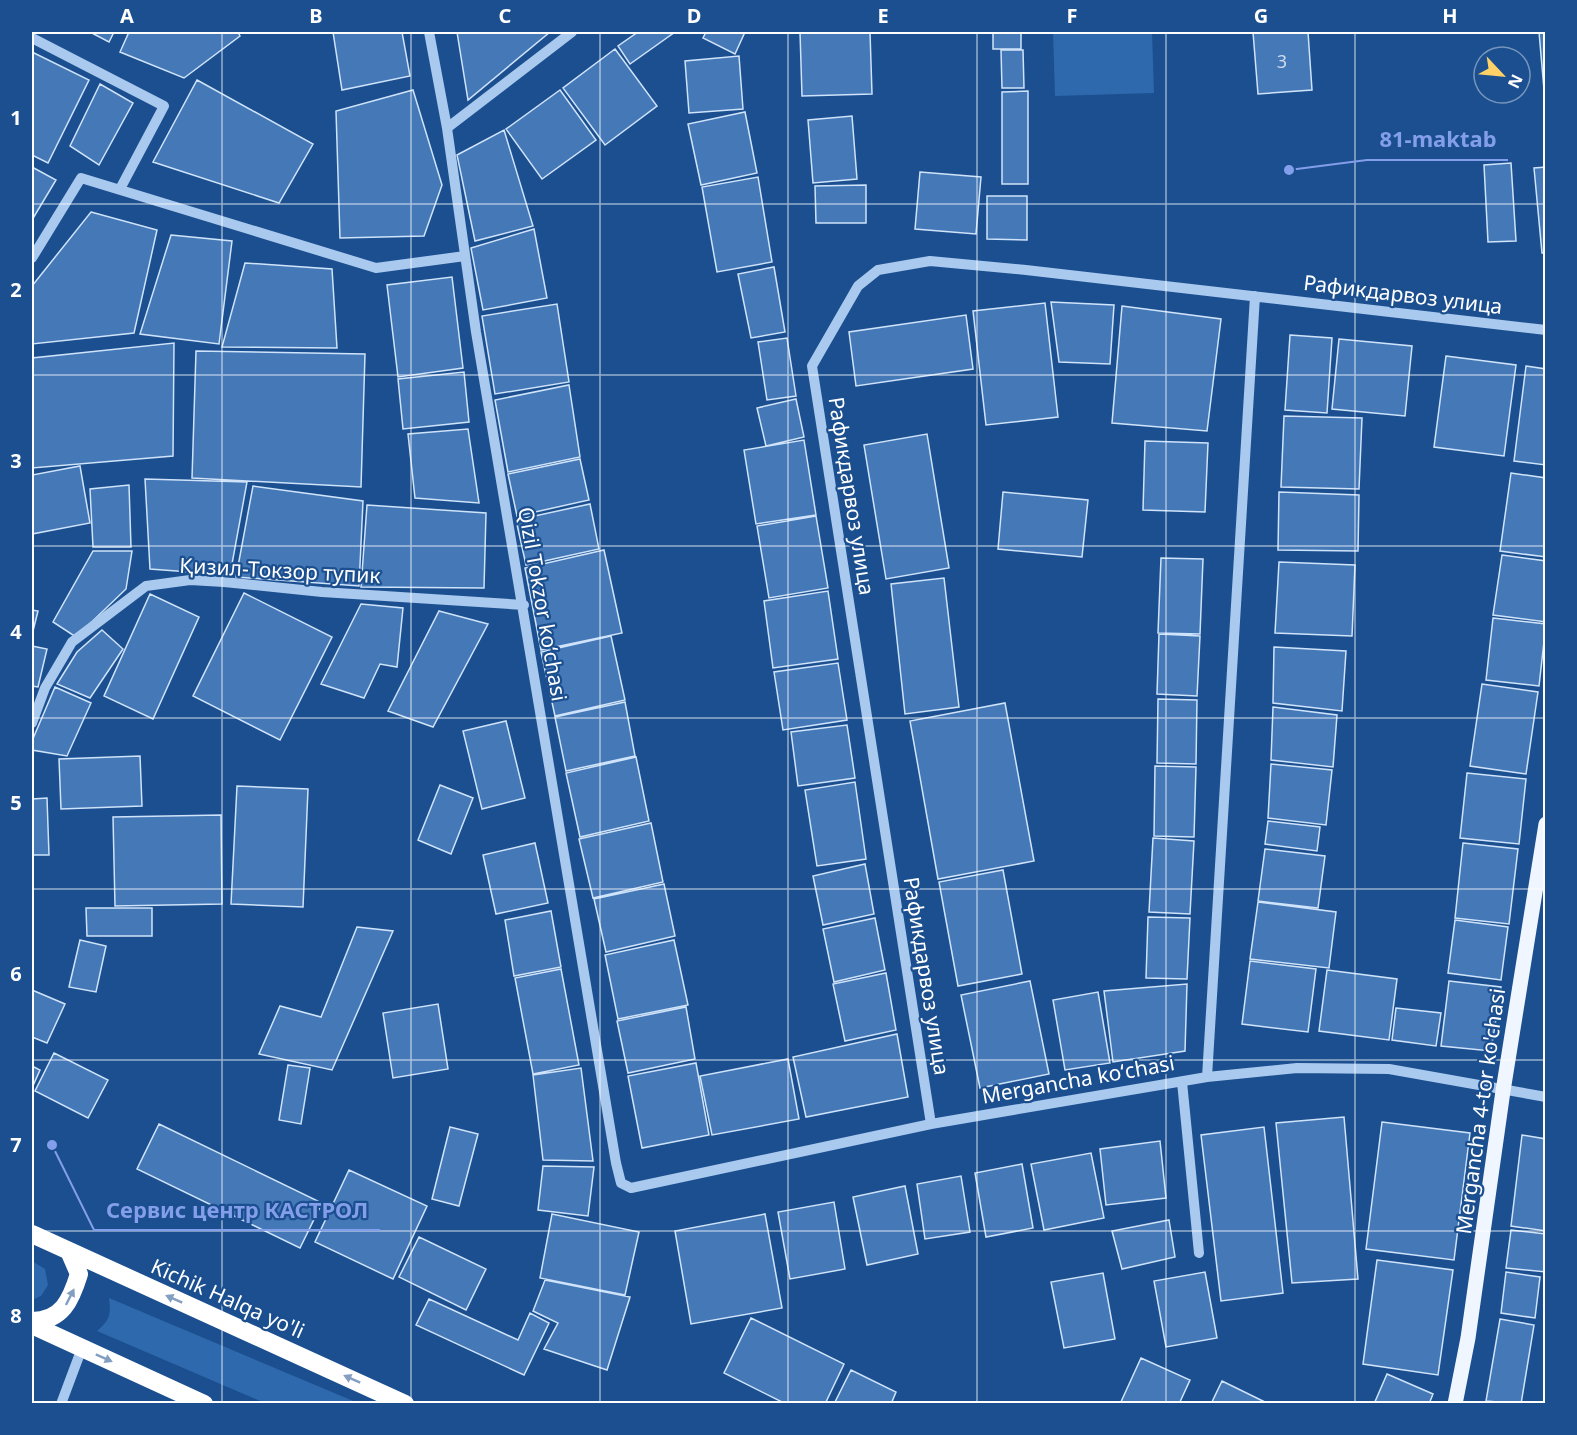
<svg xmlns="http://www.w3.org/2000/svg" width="1577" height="1435" viewBox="0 0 1577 1435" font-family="'Noto Sans',sans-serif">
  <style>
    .green { fill: #2e69ad }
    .building { fill: #4478b7; stroke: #cfe3fa; stroke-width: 1.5 }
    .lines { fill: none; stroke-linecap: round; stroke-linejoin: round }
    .minor { stroke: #a9c9ee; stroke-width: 10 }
    .major { stroke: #f0f6ff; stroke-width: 15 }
    .highway { stroke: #fff; stroke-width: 18 }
    .oneway { fill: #829ec1 }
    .grid { fill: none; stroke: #fff; stroke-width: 1.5; stroke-opacity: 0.55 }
    .labels { text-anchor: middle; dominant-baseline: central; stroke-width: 4.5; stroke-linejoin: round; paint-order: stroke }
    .number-label { font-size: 18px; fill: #d0dded }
    .street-label { font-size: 21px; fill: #fff; stroke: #1b4f8f }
    .leader { fill: none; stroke: #839eea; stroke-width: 2 }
    .callout-dot { fill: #839eea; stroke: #1b4f8f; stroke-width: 2 }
    .callout-label { font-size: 22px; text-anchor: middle; font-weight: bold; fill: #839eea; stroke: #1b4f8f; stroke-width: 4.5; stroke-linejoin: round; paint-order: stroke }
    .neatline { fill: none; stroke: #fff; stroke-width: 2 }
    .grid-label { font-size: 20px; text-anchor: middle; font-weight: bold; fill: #fff }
  </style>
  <rect width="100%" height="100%" fill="#1b4f8f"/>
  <path class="green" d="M1053,32H1152L1154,93L1055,96Z
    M32,1261L45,1269L48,1285L41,1296L32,1300Z
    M109,1298L358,1403H265L97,1331C110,1320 111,1315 109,1298Z"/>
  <path class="building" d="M90,32H114L109,42Z
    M129,32H238L240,36L184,78L120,52Z
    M333,32H402L410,76L342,90Z
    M457,32H550L468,100Z
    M638,32H675L630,64L618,46Z
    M706,32H745L735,54L703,38Z
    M800,32H870L872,94L802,96Z
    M993,32H1021V49H993Z
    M1253,32H1308L1312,90L1258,94Z
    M1539,32H1546V101H1545Z
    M615,49L657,106L605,145L563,88Z
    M1001,50H1023L1024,88H1002Z
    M32,52L89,80L48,163L32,155Z
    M739,56L743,109L689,113L685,61Z
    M197,80L313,144L279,203L153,162Z
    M100,84L133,103L99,165L70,146Z
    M413,90L442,185L424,236L340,238L336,111Z
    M560,90L596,140L542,179L506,129Z
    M1028,91V184H1002V92Z
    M745,112L757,173L701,185L688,124Z
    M852,116L857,179L813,183L808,120Z
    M504,130L533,226L475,241L457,155Z
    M1511,163L1516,241L1488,242L1484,165Z
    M32,167L56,180L32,220Z
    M1546,167V253H1542L1534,168Z
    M920,172L981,177L976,234L915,229Z
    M758,177L772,262L717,272L702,187Z
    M866,185V223H816L815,186Z
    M987,196H1027V240L987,239Z
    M91,212L157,230L134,333L32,344V286Z
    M534,229L547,298L483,310L471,248Z
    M171,235L232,241L219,344L140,334Z
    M245,263L332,269L337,348L222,347Z
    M774,267L785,332L751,338L738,274Z
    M452,277L463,368L398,377L387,285Z
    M1051,302L1114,305L1110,364L1059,362Z
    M1045,303L1058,417L986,425L973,311Z
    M557,304L569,382L495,394L482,316Z
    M1122,306L1221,319L1207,431L1112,423Z
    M966,315L973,369L856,386L849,332Z
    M1290,335L1332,338L1327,413L1285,410Z
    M787,338L796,396L767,400L758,342Z
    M1339,339L1412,346L1405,416L1332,409Z
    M174,343L173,456L32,468V358Z
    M196,351L365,354L361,487L192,478Z
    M1446,356L1516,365L1504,456L1434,447Z
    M1526,366L1546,369V465L1514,461Z
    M464,372L469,422L403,429L398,379Z
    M569,385L580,457L508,472L495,400Z
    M796,399L804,437L766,446L757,408Z
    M1284,416L1362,418L1359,489L1281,487Z
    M468,429L479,503L415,498L408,434Z
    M927,434L949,568L886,579L864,445Z
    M804,440L816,515L756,524L744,450Z
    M1145,441L1208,443L1205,512L1143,510Z
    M580,459L589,500L517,516L508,474Z
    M80,466L90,523L32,534V475Z
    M1511,473L1546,478V557L1500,551Z
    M145,479L247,482L230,575L150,569Z
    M129,485L131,547H93L90,489Z
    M253,486L363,501L359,586L236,577Z
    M1003,492L1088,500L1082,557L998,549Z
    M1279,492L1359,495L1358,551L1278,550Z
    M590,504L599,549L526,565L516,520Z
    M367,505L486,513L484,588L361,587Z
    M816,516L828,588L769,598L757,526Z
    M604,550L622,633L541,650L525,568Z
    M93,551H132L126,589L76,637L53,622Z
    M1502,555L1546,561V622L1493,615Z
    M1161,558L1203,559L1200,634L1158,633Z
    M1279,562L1355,565L1352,636L1275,633Z
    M944,578L959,707L905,714L891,584Z
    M828,591L838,659L773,668L764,601Z
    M244,593L332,637L280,740L193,696Z
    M150,594L199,617L153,719L104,696Z
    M361,604L403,608L397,667L380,664L364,698L321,684Z
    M32,610L38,611L32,635Z
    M439,611L488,624L433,727L388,711Z
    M1493,618L1546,624L1539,686L1486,680Z
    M102,630L123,649L90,698L57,684L77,652Z
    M1159,634L1200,636L1197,696L1157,694Z
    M611,636L625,700L555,716L541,652Z
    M32,646L47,649L38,687L32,686Z
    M1274,647L1346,651L1342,711L1273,703Z
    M838,663L847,720L783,730L774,672Z
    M1482,684L1538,692L1526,774L1470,766Z
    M55,687L91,703L67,756L32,750V741Z
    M1158,699L1197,700L1196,764L1157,763Z
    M625,702L635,756L566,771L555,717Z
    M1005,703L1034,861L938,879L910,721Z
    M1273,707L1337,715L1333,767L1271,760Z
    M506,721L525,798L482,809L463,731Z
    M847,725L855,778L798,786L791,732Z
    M140,756L142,806L61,809L59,759Z
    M636,757L649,821L580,837L566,773Z
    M1271,764L1332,770L1326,825L1268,818Z
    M1155,766L1196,767L1194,837L1154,836Z
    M1467,773L1526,779L1519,844L1460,838Z
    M855,782L866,859L817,866L805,790Z
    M440,785L473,798L451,854L418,840Z
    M237,786L308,789L303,907L231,904Z
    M47,798L49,855H32V799Z
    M221,815L222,904L115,906L113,817Z
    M1268,821L1320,827L1317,851L1265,844Z
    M651,823L663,882L593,898L579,839Z
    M1153,838L1194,841L1190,914L1149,912Z
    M535,843L548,903L496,914L483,855Z
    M1463,843L1518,849L1509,924L1455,918Z
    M1265,849L1325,856L1318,908L1258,901Z
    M865,864L874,914L823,925L813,876Z
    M1003,870L1022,974L958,986L939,882Z
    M664,884L675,936L606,952L594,899Z
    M1258,902L1336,912L1329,968L1250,959Z
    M86,908H152V936H87Z
    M551,911L561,967L514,976L505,920Z
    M1148,917L1190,918L1187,979L1146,978Z
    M875,918L885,970L834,982L823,929Z
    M1455,920L1508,927L1501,980L1448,973Z
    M357,927L393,931L332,1070L259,1054L280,1006L321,1017Z
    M80,940L106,946L96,992L69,987Z
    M674,940L688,1005L618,1019L605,955Z
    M1250,961L1316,969L1308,1032L1242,1024Z
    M561,969L579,1065L533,1074L515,978Z
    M1327,970L1397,979L1389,1040L1319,1031Z
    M886,973L896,1030L845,1041L833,984Z
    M1030,981L1049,1074L980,1088L961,995Z
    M1449,981L1501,987L1491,1051L1441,1046Z
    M1187,984L1185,1051L1113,1062L1104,991Z
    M32,990L65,1004L47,1043L32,1037Z
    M1098,992L1110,1063L1065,1070L1053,1000Z
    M438,1004L448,1069L393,1078L383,1013Z
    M686,1007L695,1059L628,1073L617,1021Z
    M1396,1008L1441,1013L1436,1046L1392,1040Z
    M897,1034L908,1097L806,1117L793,1057Z
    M54,1053L108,1080L88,1118L35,1091Z
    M788,1059L799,1119L712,1135L700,1076Z
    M696,1063L709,1135L642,1148L628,1076Z
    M288,1065L310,1068L301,1124L279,1120Z
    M32,1066L40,1070L32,1088Z
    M581,1068L593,1161L543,1160L533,1075Z
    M1344,1117L1358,1279L1292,1283L1276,1123Z
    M1382,1122L1470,1133L1454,1260L1366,1249Z
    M159,1124L322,1203L300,1248L137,1169Z
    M450,1127L478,1134L459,1206L432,1199Z
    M1264,1127L1283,1293L1221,1301L1201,1135Z
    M1522,1135L1546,1139V1231L1511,1226Z
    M1160,1141L1166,1198L1106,1205L1100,1149Z
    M1091,1153L1104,1218L1044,1230L1031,1164Z
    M1022,1164L1033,1228L986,1237L975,1173Z
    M543,1166L594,1167L588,1216L538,1210Z
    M349,1170L427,1206L393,1279L315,1242Z
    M961,1176L970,1232L925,1239L917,1184Z
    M905,1186L918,1254L867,1265L853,1197Z
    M834,1202L845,1269L790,1279L778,1212Z
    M552,1214L639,1232L625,1295L540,1278Z
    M765,1214L782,1308L691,1324L675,1231Z
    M1169,1220L1175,1257L1122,1269L1112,1231Z
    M1511,1230L1546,1234V1272L1506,1268Z
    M419,1237L486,1269L466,1310L399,1277Z
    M1377,1260L1453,1270L1438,1375L1363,1364Z
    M1205,1272L1217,1338L1166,1347L1154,1281Z
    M1506,1272L1540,1277L1535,1318L1501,1313Z
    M1103,1273L1115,1339L1064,1348L1051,1282Z
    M545,1280L630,1297L607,1370L544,1349L558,1323L533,1311Z
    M429,1299L518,1340L530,1313L549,1323L524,1375L416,1325Z
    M751,1318L844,1364L825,1404H786L724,1373Z
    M1500,1319L1534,1325L1521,1404L1486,1401Z
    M1141,1358L1190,1380L1179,1404H1120Z
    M851,1370L896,1392L891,1404H834Z
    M1387,1374L1433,1394L1429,1404H1374Z
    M1222,1381L1269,1404H1211Z"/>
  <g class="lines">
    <path class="minor" d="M429,32L447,128L476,332L616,1163L621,1183L631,1188L931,1124L1207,1077L1297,1068L1389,1069L1546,1097
      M32,38L164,106L120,189
      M447,128L572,32
      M32,258L81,178L376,268L465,256
      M32,723L45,688L72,642L146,586L190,580L224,582L322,592L524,605
      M1207,1077L1255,296
      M1182,1082L1199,1253
      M931,1124L812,366L858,286L878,270L930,261L1026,270L1546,330
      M61,1404L82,1348"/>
    <path class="major" d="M1455,1404L1468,1338L1503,1091L1546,824"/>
    <path class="highway" d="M32,1234L405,1404
      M32,1321C62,1321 71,1300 79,1274L69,1251
      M32,1325L204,1404"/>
  </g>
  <defs><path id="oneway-solid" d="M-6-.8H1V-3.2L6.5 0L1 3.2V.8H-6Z" transform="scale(1.5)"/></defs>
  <g class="oneway">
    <use href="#oneway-solid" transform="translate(70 1297) rotate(-63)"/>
    <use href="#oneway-solid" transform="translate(174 1299) rotate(-156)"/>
    <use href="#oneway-solid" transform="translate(104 1358) rotate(24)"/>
    <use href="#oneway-solid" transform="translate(352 1379) rotate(-156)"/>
  </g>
  <path class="grid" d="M222,32V1404M411,32V1404M600,32V1404M788,32V1404M977,32V1404M1166,32V1404M1355,32V1404M32,204H1546M32,375H1546M32,546H1546M32,718H1546M32,889H1546M32,1060H1546M32,1231H1546"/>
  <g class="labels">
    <g class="number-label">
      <text x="1282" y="61">3</text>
    </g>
    <g class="street-label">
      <text transform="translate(1403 294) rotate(7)">Рафикдарвоз улица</text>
      <text transform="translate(852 496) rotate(81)">Рафикдарвоз улица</text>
      <text transform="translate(280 570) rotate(3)">Қизил-Токзор тупик</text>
      <text transform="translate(543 604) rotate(80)">Qizil Tokzor koʻchasi</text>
      <text transform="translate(927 976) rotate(81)">Рафикдарвоз улица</text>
      <text transform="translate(1078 1079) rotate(-10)">Mergancha koʻchasi</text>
      <text transform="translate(1480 1111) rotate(-82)">Mergancha 4-tor ko'chasi</text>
      <text transform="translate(228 1298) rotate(24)">Kichik Halqa yo'li</text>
    </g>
  </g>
  <path class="leader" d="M1289 170L1367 160H1508M52 1145L94 1230H380"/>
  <g class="callout-dot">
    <circle cx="1289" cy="170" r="6"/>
    <circle cx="52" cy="1145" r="6"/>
  </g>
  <g class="callout-label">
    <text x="1438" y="147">81-maktab</text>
    <text x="237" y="1218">Сервис центр КАСТРОЛ</text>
  </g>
  <rect width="1577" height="1435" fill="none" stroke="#1b4f8f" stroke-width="66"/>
  <g transform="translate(1502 75) rotate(116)"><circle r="28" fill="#1b4f8f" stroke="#7695bc" stroke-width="1.5"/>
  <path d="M0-4.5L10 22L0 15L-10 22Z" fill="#ffd166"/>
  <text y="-9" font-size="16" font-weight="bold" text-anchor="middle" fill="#ffffff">N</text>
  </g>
  <rect x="33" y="33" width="1511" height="1369" class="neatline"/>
  <g class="grid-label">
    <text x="127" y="23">A</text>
    <text x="316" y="23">B</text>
    <text x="505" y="23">C</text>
    <text x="694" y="23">D</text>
    <text x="883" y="23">E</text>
    <text x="1072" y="23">F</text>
    <text x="1261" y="23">G</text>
    <text x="1450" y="23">H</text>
    <text x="16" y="125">1</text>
    <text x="16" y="297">2</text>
    <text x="16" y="468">3</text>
    <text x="16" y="639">4</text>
    <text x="16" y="810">5</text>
    <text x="16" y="981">6</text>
    <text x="16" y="1152">7</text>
    <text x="16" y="1323">8</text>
  </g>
</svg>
